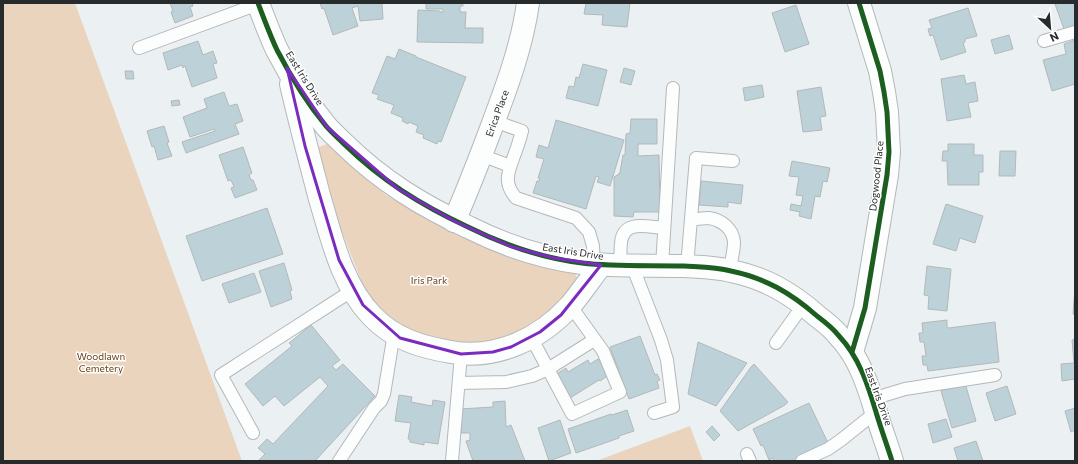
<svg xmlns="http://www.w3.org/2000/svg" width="1078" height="464" viewBox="0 0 1078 464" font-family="Commissioner,sans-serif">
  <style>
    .green { fill: #ead4be }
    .building { fill: #bcd1d8; stroke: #b4b8b9 }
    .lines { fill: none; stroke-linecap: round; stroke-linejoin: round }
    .lane-casing { stroke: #b5b8ba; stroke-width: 14 }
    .street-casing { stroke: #b5b8ba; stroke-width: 24 }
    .lane { stroke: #fcfdfd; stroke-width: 12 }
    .street { stroke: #fcfdfd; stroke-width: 22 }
    .cycleway-casing { stroke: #fff; stroke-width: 8 }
    .cycleway { stroke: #1b5e20; stroke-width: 5 }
    .marked { fill: none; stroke: #7b2cbf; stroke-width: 3; stroke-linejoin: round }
    .labels { text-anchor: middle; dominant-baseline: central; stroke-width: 3; stroke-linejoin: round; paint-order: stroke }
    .street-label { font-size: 10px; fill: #282b2c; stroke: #fff }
    .park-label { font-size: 10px; fill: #694216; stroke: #fff }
  </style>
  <rect width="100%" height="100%" fill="#ebf0f2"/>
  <path class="green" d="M3,3H75L242,461H3Z
    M327,144L338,152L360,173L386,195L431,221L473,242L505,255L571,271L575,273L577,278L573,285L561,302L538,320L521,332L499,340L463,344L437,340L399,326L379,309L365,290L338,222L318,158L319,147Z
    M690,426L703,461H596Z"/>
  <path class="building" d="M170,3H192L193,6L190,7L193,16L175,23L171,12L173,11Z
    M320,3H382L383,19L360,21L358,6L352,8L358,26L333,35L324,8L322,9Z
    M423,3H463V6H460V12H466L465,28H483V43L417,42L418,10L440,11V12H443V9H426V4Z
    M586,3H630L627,27L602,25L603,15L584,14Z
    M1057,3H1075V25L1064,29L1055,4Z
    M796,5L809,44L785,52L772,13Z
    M968,8L977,36L965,39V42L963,43L966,52L941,60L933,35L930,36L928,29L932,28L929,20Z
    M1009,35L1013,49L995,54L991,40Z
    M1075,40V84L1052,91L1043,60L1066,54L1064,44Z
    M198,41L203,55L213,51L217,63L213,64L217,78L192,87L185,66L183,68L182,65L168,70L163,53Z
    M399,49L416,56V57L466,77L441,142L438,141L437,144L423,138L424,135L416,132L418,126L409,122L408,124L402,121L403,118L391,113L394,105L377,99L379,95L372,93L387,56L395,59Z
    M583,64L607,70L598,106L566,98L569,86L574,87L576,77L579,78Z
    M624,68L635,71L631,85L620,82Z
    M125,71H133L134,79H126Z
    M964,75L966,84L975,82L978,101L968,103L971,117L947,121L941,79Z
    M762,85L764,97L745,101L743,88Z
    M821,87L826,116L820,117L822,130L803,132L797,91Z
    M224,92L229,106L237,104L243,121L235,124L239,134L186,153L182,142L215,131L214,129L190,137L183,117L207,108L204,99Z
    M179,100L180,105L172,106L171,101Z
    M631,119H657V144H638V156L659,155L660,212H634L633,217L614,216V177L619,174L620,172L623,155H625L626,134L630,133Z
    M556,120L624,140L610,186L597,182L599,177L596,176L586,209L533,193L537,181H539L540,179L538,178L544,159L536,157L539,145L548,148Z
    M164,126L169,142L167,143L172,156L158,160L154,146L152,147L147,131Z
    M948,144H974V155H983V172H979V185H948L947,161H942L943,151H948Z
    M243,147L252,173L249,175L251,180H253L257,190L235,198L231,188L234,187L231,180L228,181L219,155Z
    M1000,151H1016L1015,176H999Z
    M792,161L830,168L827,182L823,181L820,197L815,196L811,219L799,216L800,212L790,210L791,204L801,206L803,196L796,195L799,177L789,176Z
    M701,181L743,185L741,204L728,202V207L699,205Z
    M946,204L983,216L975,243L960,238L956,251L933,244Z
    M267,208L283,254L202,281L186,236Z
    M284,263L292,290L290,291L292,299L271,307L259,271Z
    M927,266L951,269L947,311L928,309L929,296L924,295Z
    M254,273L261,292L229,303L222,284Z
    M1075,287V314H1073Z
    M947,320V327L949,328L995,322L999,362L928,371L927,365H923L922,356H926L924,342H920L919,333H923L922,323Z
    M311,325L340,360L332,366L336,370L343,364L375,396L315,461H258L265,454L258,448L267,439L273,444L328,386L320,377L284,406L275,396L263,406L245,384L292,346L289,343Z
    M640,336L655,375L657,374L660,380L657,381L659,388L629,399L610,347Z
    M1075,339V379L1062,381L1061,364L1074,363L1072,340Z
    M698,342L747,363L716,406L688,394Z
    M598,359L609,375L600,381L599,380L570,398L555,375L566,368L568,372L588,360L590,364Z
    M754,364L788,402L785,405L738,431L720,411L751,367Z
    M965,383L976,421L952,428L941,391Z
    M1007,386L1016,414L995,421L986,393Z
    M399,395L412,397L411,402L432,406L433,400L445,402L438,444L424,442V445L410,442V439H408L411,423L395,421Z
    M505,401L506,427L511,425L525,461H473L466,441L470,440V433H461L460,409L493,407V402Z
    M809,403L829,445L795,461L792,460L790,461H774L773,458L769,460L763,445L761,446L753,429Z
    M1075,408V430L1071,432L1065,411Z
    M627,410L634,431L619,436V438L576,453L568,429L611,414L612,415Z
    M946,419L952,437L933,443L928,424Z
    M560,420L571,453L549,461L538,428Z
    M712,426L720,435L714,441L706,432Z
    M976,441L983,461H958L954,448Z"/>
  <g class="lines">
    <defs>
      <path id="lane" d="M1044,41L1075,32
        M139,48L258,4
        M494,121L522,131C520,139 517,148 514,156C508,172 503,183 516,198L576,218L589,232L593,246L594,264
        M481,155L510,166
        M691,220C697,219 703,218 709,218C722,220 733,229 734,242C734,251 731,261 730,270
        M620,265C621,258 620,250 621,243C623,219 647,227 664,228
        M632,265L661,340L667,360L673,407L654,413
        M662,266L673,88
        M687,267L696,158L733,161
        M531,337L572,414L620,392L603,351L570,305
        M776,343L804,304
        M459,383L506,382L532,376L548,369L594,340
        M872,399L905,389L995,375
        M253,433L221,375L353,290
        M747,454L750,461
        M339,461L374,408L381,401L384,394L394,333
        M452,461L461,354
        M802,461L828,449L841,440L876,412"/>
      <g id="street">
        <path d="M258,3C264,19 270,35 277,50C291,77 307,103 326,126C331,132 338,138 344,144C382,181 421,205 468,227C504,245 541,258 582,263C616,267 650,265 684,266C700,267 716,267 731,271C765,278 791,293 817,316C825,322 833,328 839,336C859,357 868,385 876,412C881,429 887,445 892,461"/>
        <path d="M291,84C300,123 310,161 320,199C332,239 342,285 372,316C394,339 421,347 451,352C496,360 540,339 570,306C581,293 591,278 601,265"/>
        <path id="s1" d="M454,221C468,190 480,158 492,126C507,86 522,46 528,3"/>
        <path d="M852,352L865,308L887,175L889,152L887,112L884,92L880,71L859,3"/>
      </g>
    </defs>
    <use href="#lane" class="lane-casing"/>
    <use href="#street" class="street-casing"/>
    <use href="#lane" class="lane"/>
    <use href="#street" class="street"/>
    <defs>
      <path id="cycleway" d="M258,3C264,19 270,35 277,50C291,77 307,103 326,126C331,132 338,138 344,144C382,181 421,205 468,227C504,245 541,258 582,263C616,267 650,265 684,266C700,267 716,267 731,271C765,278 791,293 817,316C825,322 833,328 839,336C859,357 868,385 876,412C881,429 887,445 892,461
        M852,352L865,308L887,175L889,152L887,112L884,92L880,71L859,3"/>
    </defs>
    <use href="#cycleway" class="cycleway-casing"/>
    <use href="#cycleway" class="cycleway"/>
  </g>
  <path class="marked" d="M287,68L327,127L398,189L454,221L512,247L554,258L601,265L561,315L540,332L511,347L493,352L461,354L400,338L363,305L339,260L305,146Z"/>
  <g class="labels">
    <g class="street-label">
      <text transform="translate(305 78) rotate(58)">East Iris Drive</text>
      <text stroke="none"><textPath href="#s1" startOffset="116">Erica Place</textPath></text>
      <text transform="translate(876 176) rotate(-84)">Dogwood Place</text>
      <text transform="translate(573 251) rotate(9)">East Iris Drive</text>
      <text transform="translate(879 396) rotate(70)">East Iris Drive</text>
    </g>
    <g class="park-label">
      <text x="429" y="280">Iris Park</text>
      <text x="101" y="356">Woodlawn<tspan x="101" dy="12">Cemetery</tspan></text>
    </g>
  </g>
  <rect width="1078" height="464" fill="none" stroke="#282b2c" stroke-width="8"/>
  <g transform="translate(1050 28) rotate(154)" stroke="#ffffff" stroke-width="3" paint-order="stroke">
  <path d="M0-3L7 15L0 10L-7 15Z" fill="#282b2c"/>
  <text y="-6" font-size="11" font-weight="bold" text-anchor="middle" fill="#282b2c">N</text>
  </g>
</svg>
